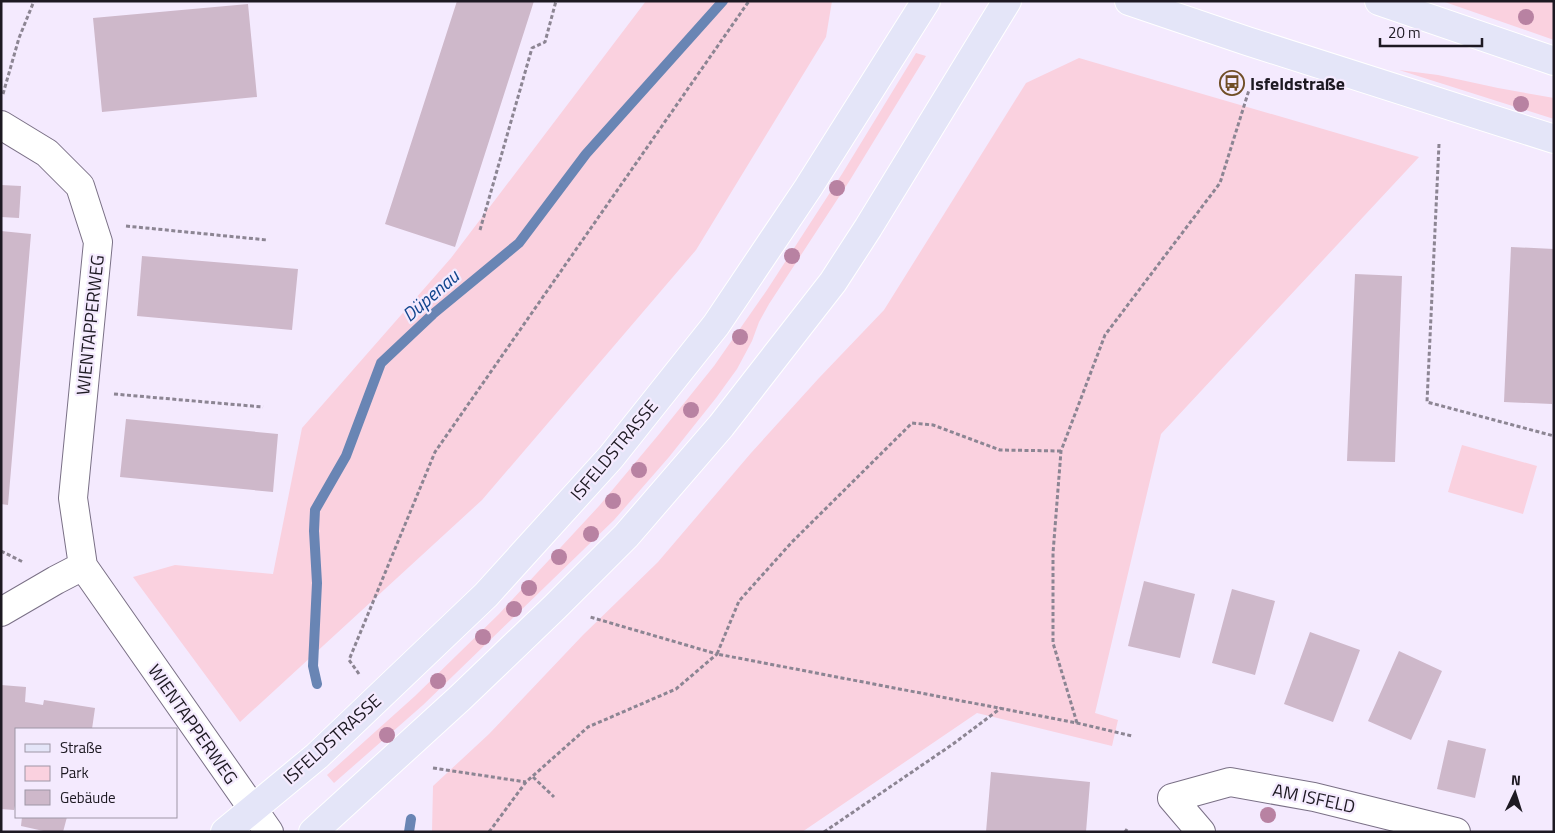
<svg xmlns="http://www.w3.org/2000/svg" width="1555" height="833" viewBox="0 0 1555 833" font-family="'Titillium Web',sans-serif">
  <style>
    .green { fill: #fad1df }
    .lines { fill: none; stroke-linecap: round; stroke-linejoin: round }
    .stream { stroke: #6985b4; stroke-width: 10 }
    .building { fill: #ceb8ca }
    .minor-casing { stroke: #7a7086; stroke-width: 30 }
    .major-casing { stroke: #fff; stroke-width: 30 }
    .path { stroke: #8c8593; stroke-width: 3; stroke-dasharray: 4 2.5; stroke-linecap: butt }
    .minor { stroke: #fff; stroke-width: 28 }
    .major { stroke: #e4e5f8; stroke-width: 28 }
    .tree { fill: #b882a2 }
    .labels { text-anchor: middle; dominant-baseline: central; stroke-width: 4.5; stroke-linejoin: round; paint-order: stroke }
    .poi-label { font-size: 18px; font-weight: bold; fill: #1d1922; stroke: #f4eafe; text-anchor: start }
    .street-label { font-size: 18px; fill: #1d1922; stroke: #f4eafe }
    .water-label { font-size: 19px; font-style: italic; fill: #11458d; stroke: #f4eafe }
  </style>
  <rect width="100%" height="100%" fill="#f4eafe"/>
  <path class="green" d="M646,1H832L826,37L696,250L482,500L240,722L133,577L175,565L273,574L302,428L451,258Z
    M1442,1H1554V40Z
    M916,53L926,56L850,180L769,304L759,322L752,341L737,369L716,398L669,457L614,520L423,705L334,783L327,775L415,696L499,614L599,506L660,433L714,366L767,290L842,174Z
    M1079,58L1419,157L1161,434L1095,713L1118,720L1112,746L977,713L802,832H432L433,786L489,734L583,635L658,562L751,453L819,378L884,310L1026,83Z
    M1399,70L1438,75L1498,88L1554,98V119Z
    M1462,445L1537,466L1523,514L1448,492Z"/>
  <g class="lines">
    <path class="stream" d="M317,684L313,666L317,583L314,531L315,510L346,456L381,363L433,314L519,243L586,154L723,1
      M409,832L411,819"/>
  </g>
  <path class="building" d="M457,1H534L455,247L385,224Z
    M248,4L257,97L102,112L93,18Z
    M1,185L21,186L19,218L1,217Z
    M1,231L31,234L8,505L1,504Z
    M1511,247L1554,249L1552,404L1504,402Z
    M142,256L298,269L292,330L137,316Z
    M1355,274L1402,276L1395,462L1347,461Z
    M126,419L278,434L273,492L120,477Z
    M1144,581L1195,594L1180,658L1128,646Z
    M1232,589L1275,601L1255,675L1212,663Z
    M1310,632L1360,650L1333,722L1284,704Z
    M1399,651L1442,671L1411,740L1368,721Z
    M1,685L26,687L25,702L43,705L44,700L95,708L92,729H16V801L14,810L1,809Z
    M1448,740L1486,749L1475,798L1437,789Z
    M991,772L1090,782L1086,832H986Z
    M22,817H67L63,832H48L21,826Z"/>
  <g class="lines">
    <defs>
      <path id="minor" d="M1,125L47,153L80,186L98,242L73,498L83,566L269,832
        M1,612L56,580L83,566
        M1201,832L1172,798L1230,782L1314,797L1456,832"/>
      <path id="major" d="M1129,1L1247,41L1554,139
        M1379,1L1554,61
        M225,832L317,756L486,595L611,457L716,325L808,188L926,1
        M313,832L460,698L555,607L626,536L721,426L833,282L868,228L1007,1"/>
    </defs>
    <use href="#minor" class="minor-casing"/>
    <use href="#major" class="major-casing"/>
    <path class="path" d="M3,94L19,38L34,1
      M1439,144L1427,402L1554,436
      M126,226L267,240
      M480,230L532,48L545,42L556,1
      M114,394L263,407
      M1061,451L1000,450L933,425L912,423L792,542L739,601L717,654L1077,723L1132,736
      M1,551L23,562
      M359,674L349,660L435,452L749,1
      M1077,723L1053,643V553L1061,451L1105,335L1220,183L1249,90
      M433,768L526,782
      M533,777L554,797
      M489,832L526,782L588,727L676,689L717,654L590,617
      M824,832L953,744L1001,708
      M1125,832L1127,829"/>
    <use href="#minor" class="minor"/>
    <use href="#major" class="major"/>
  </g>
  <g class="tree">
    <circle cx="1526" cy="17" r="8"/>
    <circle cx="1521" cy="104" r="8"/>
    <circle cx="837" cy="188" r="8"/>
    <circle cx="792" cy="256" r="8"/>
    <circle cx="740" cy="337" r="8"/>
    <circle cx="691" cy="410" r="8"/>
    <circle cx="639" cy="470" r="8"/>
    <circle cx="613" cy="501" r="8"/>
    <circle cx="591" cy="534" r="8"/>
    <circle cx="559" cy="557" r="8"/>
    <circle cx="529" cy="588" r="8"/>
    <circle cx="514" cy="609" r="8"/>
    <circle cx="483" cy="637" r="8"/>
    <circle cx="438" cy="681" r="8"/>
    <circle cx="387" cy="735" r="8"/>
    <circle cx="1268" cy="815" r="8"/>
  </g>
  <defs>
    <symbol id="bus-ring" viewBox="-11 -11 22 22"><circle r="9.5" fill="#f4eafe" stroke="#704e26" stroke-width="1.5"/><path d="M-5-6H5V4H4V6H2V4H-2V6H-4V4H-5ZM-3.5-4V0h7V-4ZM-3.5 1.2v1.5H-2V1.2ZM2 1.2v1.5H3.5V1.2Z" fill="#704e26"/></symbol>
  </defs>
  <g fill-rule="evenodd">
    <use href="#bus-ring" x="1218" y="69" width="28" height="28"/>
  </g>
  <g class="labels">
    <g class="poi-label">
      <text x="1250" y="83">Isfeldstraße</text>
    </g>
    <g class="street-label">
      <text transform="translate(90 325) rotate(-84)">WIENTAPPERWEG</text>
      <text transform="translate(614 450) rotate(-50)">ISFELDSTRASSE</text>
      <text transform="translate(193 724) rotate(55)">WIENTAPPERWEG</text>
      <text transform="translate(332 739) rotate(-42)">ISFELDSTRASSE</text>
      <text transform="translate(1314 798) rotate(12)">AM ISFELD</text>
    </g>
    <g class="water-label">
      <text transform="translate(430 295) rotate(-41)">Düpenau</text>
    </g>
  </g>
  <rect width="1555" height="833" fill="none" stroke="#1d1922" stroke-width="5"/>
  <rect x="15" y="728" width="162" height="90" fill="#f4eafe" stroke="#9e96a6"/>
  <rect x="25" y="744" width="25" height="8" fill="#e4e5f8" stroke="#9e96a6"/>
  <text x="60" y="753" font-size="15" fill="#1d1922">Straße</text>
  <rect x="25" y="766" width="25" height="15" fill="#fad1df" stroke="#9e96a6"/>
  <text x="60" y="778" font-size="15" fill="#1d1922">Park</text>
  <rect x="25" y="790" width="25" height="15" fill="#ceb8ca" stroke="#9e96a6"/>
  <text x="60" y="803" font-size="15" fill="#1d1922">Gebäude</text>
  <g transform="translate(1515 793) rotate(4)" stroke="#f4eafe" stroke-width="4" paint-order="stroke">
  <path d="M0-4L9 19L0 12L-9 19Z" fill="#1d1922"/>
  <text y="-8" font-size="14" font-weight="bold" text-anchor="middle" fill="#1d1922">N</text>
  </g>
  <path d="M1380 38v8h102v-8" fill="none" stroke="#1d1922" stroke-width="2.5"/>
  <text x="1388" y="38" font-size="15" fill="#1d1922" stroke="#f4eafe" stroke-width="4" paint-order="stroke">20 m</text>
</svg>
